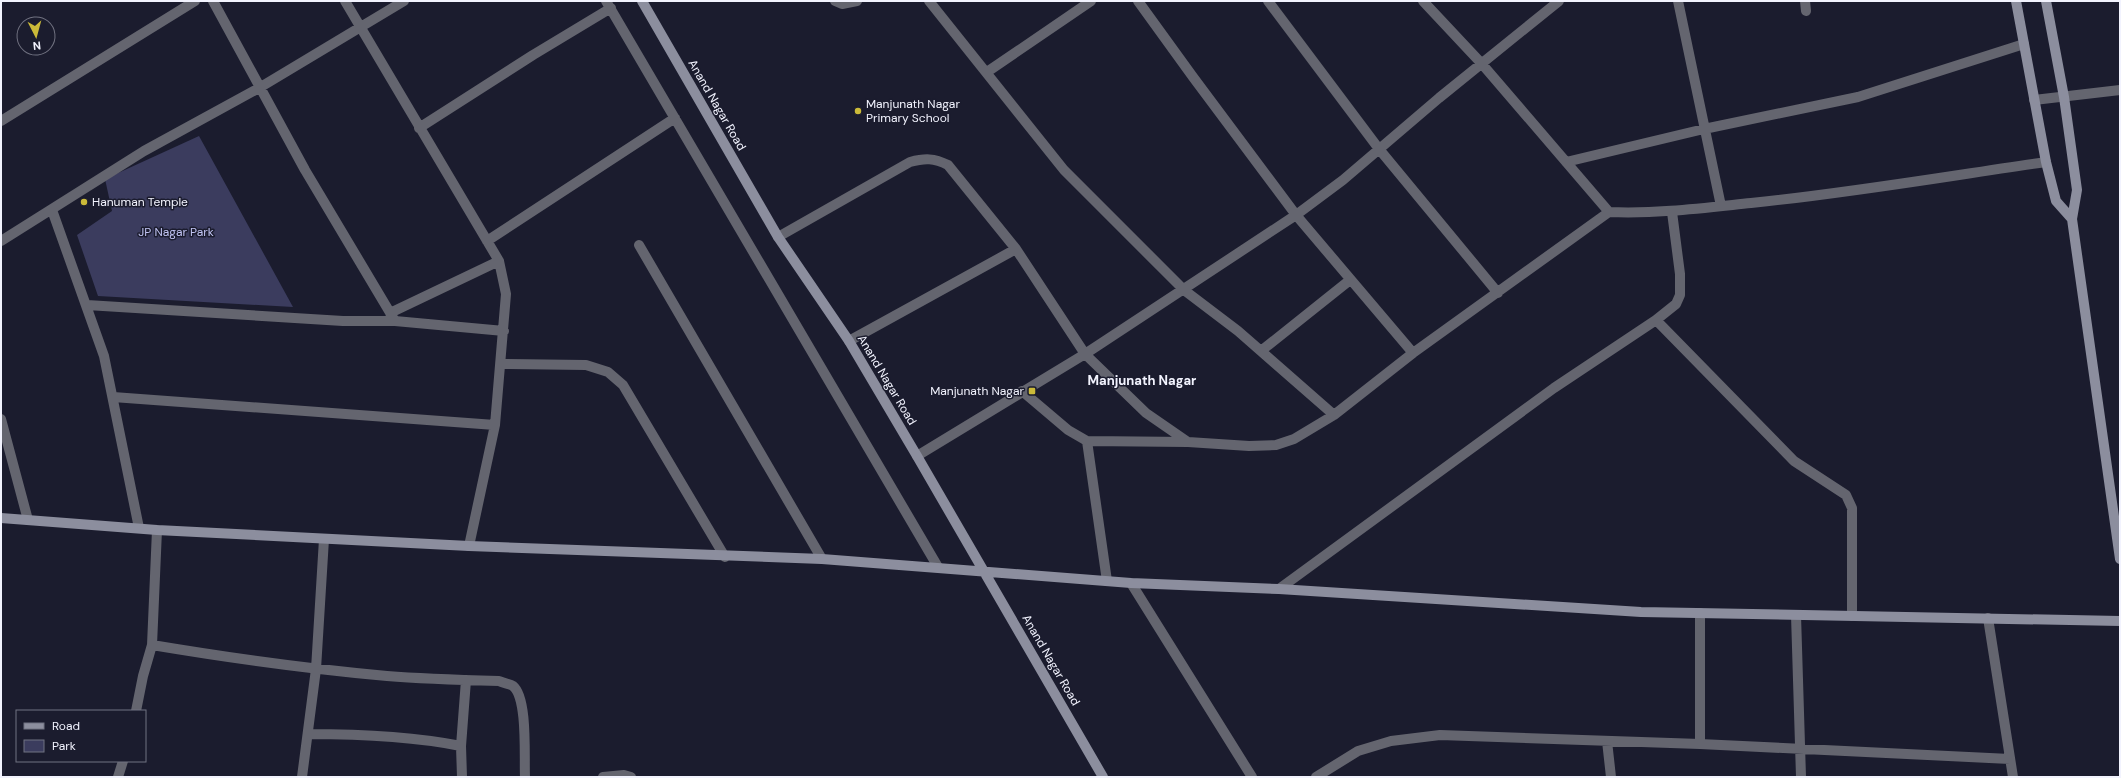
<svg xmlns="http://www.w3.org/2000/svg" width="2121" height="778" viewBox="0 0 2121 778" font-family="'DM Sans',sans-serif">
  <style>
    .green { fill: #3b3c5e }
    .lines { fill: none; stroke-linecap: round; stroke-linejoin: round }
    .street { stroke: #64656f; stroke-width: 10 }
    .secondary { stroke: #8c8e9e; stroke-width: 10 }
    .poi-dot { fill: #cbba39; stroke: #1b1c2e; stroke-width: 1.5 }
    .labels { text-anchor: middle; dominant-baseline: central; stroke-width: 3; stroke-linejoin: round; paint-order: stroke }
    .poi-label { font-size: 12px; fill: #f2f3fe; stroke: #1b1c2e; text-anchor: start }
    .street-label { font-size: 12px; fill: #f2f3fe; stroke: #1b1c2e }
    .park-label { font-size: 12px; fill: #c2c5f4; stroke: #1b1c2e }
    .neighbourhood-label { font-size: 13px; font-weight: bold; fill: #f2f3fe; stroke: #1b1c2e }
  </style>
  <rect width="100%" height="100%" fill="#1b1c2e"/>
  <path class="green" d="M199,136L293,307L98,296L77,235L112,211L105,179Z"/>
  <g class="lines">
    <path class="street" d="M213,1L305,170L395,321
      M345,1L499,261L506,294L495,425L469,546
      M606,1L938,567
      M835,1L842,4L857,1
      M929,1L1064,170L1184,290L1238,331L1334,415
      M1138,1L1193,77L1296,215L1413,353
      M1268,1L1379,149L1498,293
      M1423,1L1482,64L1609,212
      M1678,1L1721,206
      M1805,1L1806,11
      M987,72L1091,1
      M2034,100L2120,90
      M1,121L195,1
      M419,128L533,55L611,8
      M1566,162L1704,129L1858,97L2024,44
      M52,210L104,356L139,528
      M778,237L910,162C925,158 934,158 948,165L1016,249L1085,354L1146,413L1188,442
      M1,241L144,151L259,88L404,1
      M487,241L675,118
      M639,245L822,559
      M87,305L343,321H395L504,331
      M390,313L499,261
      M1656,320L1794,461L1846,495L1852,508V616
      M849,341L1016,249
      M1261,351L1350,280
      M501,364L586,365L608,372L623,385L725,557
      M1022,391L1068,430L1087,441L1188,442L1249,446L1276,445L1294,439L1334,415L1413,353L1609,212C1657,214 1703,208 1751,203C1850,193 1948,176 2046,162
      M113,397L495,425
      M1,419L28,520
      M1087,441L1107,581
      M917,456L1085,354L1296,215L1343,180L1439,98L1559,1
      M1131,583L1252,777
      M1279,589L1554,388L1656,320L1676,304L1680,295V274L1672,212
      M1796,615L1801,777
      M1988,618L2013,777
      M152,645C230,658 308,669 387,676C424,679 461,680 499,681C503,683 510,684 513,686C528,698 524,758 525,777
      M136,711L143,676L152,645L157,530
      M308,734C360,734 411,736 461,746
      M1607,741L1611,777
      M1700,744V613
      M118,777L123,761
      M302,777L316,669L324,539
      M462,777L461,746L466,680
      M603,777L624,775L631,777
      M1316,777L1358,751L1391,741L1440,735L1700,744L2010,759"/>
    <path class="secondary" d="M642,1L778,237L849,341L917,456L1103,777
      M2016,1L2046,162L2056,201L2072,219
      M2046,1L2064,97L2077,190L2072,219L2120,559
      M1,518L157,530L469,546L822,559L1131,583L1279,589L1641,612L2120,621"/>
  </g>
  <g class="poi-dot">
    <circle cx="858" cy="111" r="4"/>
    <circle cx="84" cy="202" r="4"/>
    <rect x="1028" y="387" width="8" height="8" rx="2"/>
  </g>
  <g class="labels">
    <g class="poi-label">
      <text x="866" y="104">Manjunath Nagar<tspan x="866" dy="14">Primary School</tspan></text>
      <text x="92" y="202">Hanuman Temple</text>
      <text x="1024" y="391" text-anchor="end">Manjunath Nagar</text>
    </g>
    <g class="street-label">
      <text transform="translate(717 105) rotate(60)">Anand Nagar Road</text>
      <text transform="translate(887 380) rotate(59)">Anand Nagar Road</text>
      <text transform="translate(1051 660) rotate(60)">Anand Nagar Road</text>
    </g>
    <g class="park-label">
      <text x="176" y="232">JP Nagar Park</text>
    </g>
    <g class="neighbourhood-label">
      <text x="1142" y="380">Manjunath Nagar</text>
    </g>
  </g>
  <rect width="2121" height="778" fill="none" stroke="#f2f3fe" stroke-width="4"/>
  <rect x="16" y="710" width="130" height="52" fill="#1b1c2e" stroke="#717281"/>
  <rect x="24" y="723" width="20" height="6" fill="#8c8e9e" stroke="#717281"/>
  <text x="52" y="730" font-size="12" fill="#f2f3fe">Road</text>
  <rect x="24" y="740" width="20" height="12" fill="#3b3c5e" stroke="#717281"/>
  <text x="52" y="750" font-size="12" fill="#f2f3fe">Park</text>
  <g transform="translate(36 36) rotate(174)"><circle r="19" fill="#1b1c2e" stroke="#717281"/>
  <path d="M0-3L7 15L0 10L-7 15Z" fill="#cbba39"/>
  <text y="-6" font-size="11" font-weight="bold" text-anchor="middle" fill="#f2f3fe">N</text>
  </g>
</svg>
